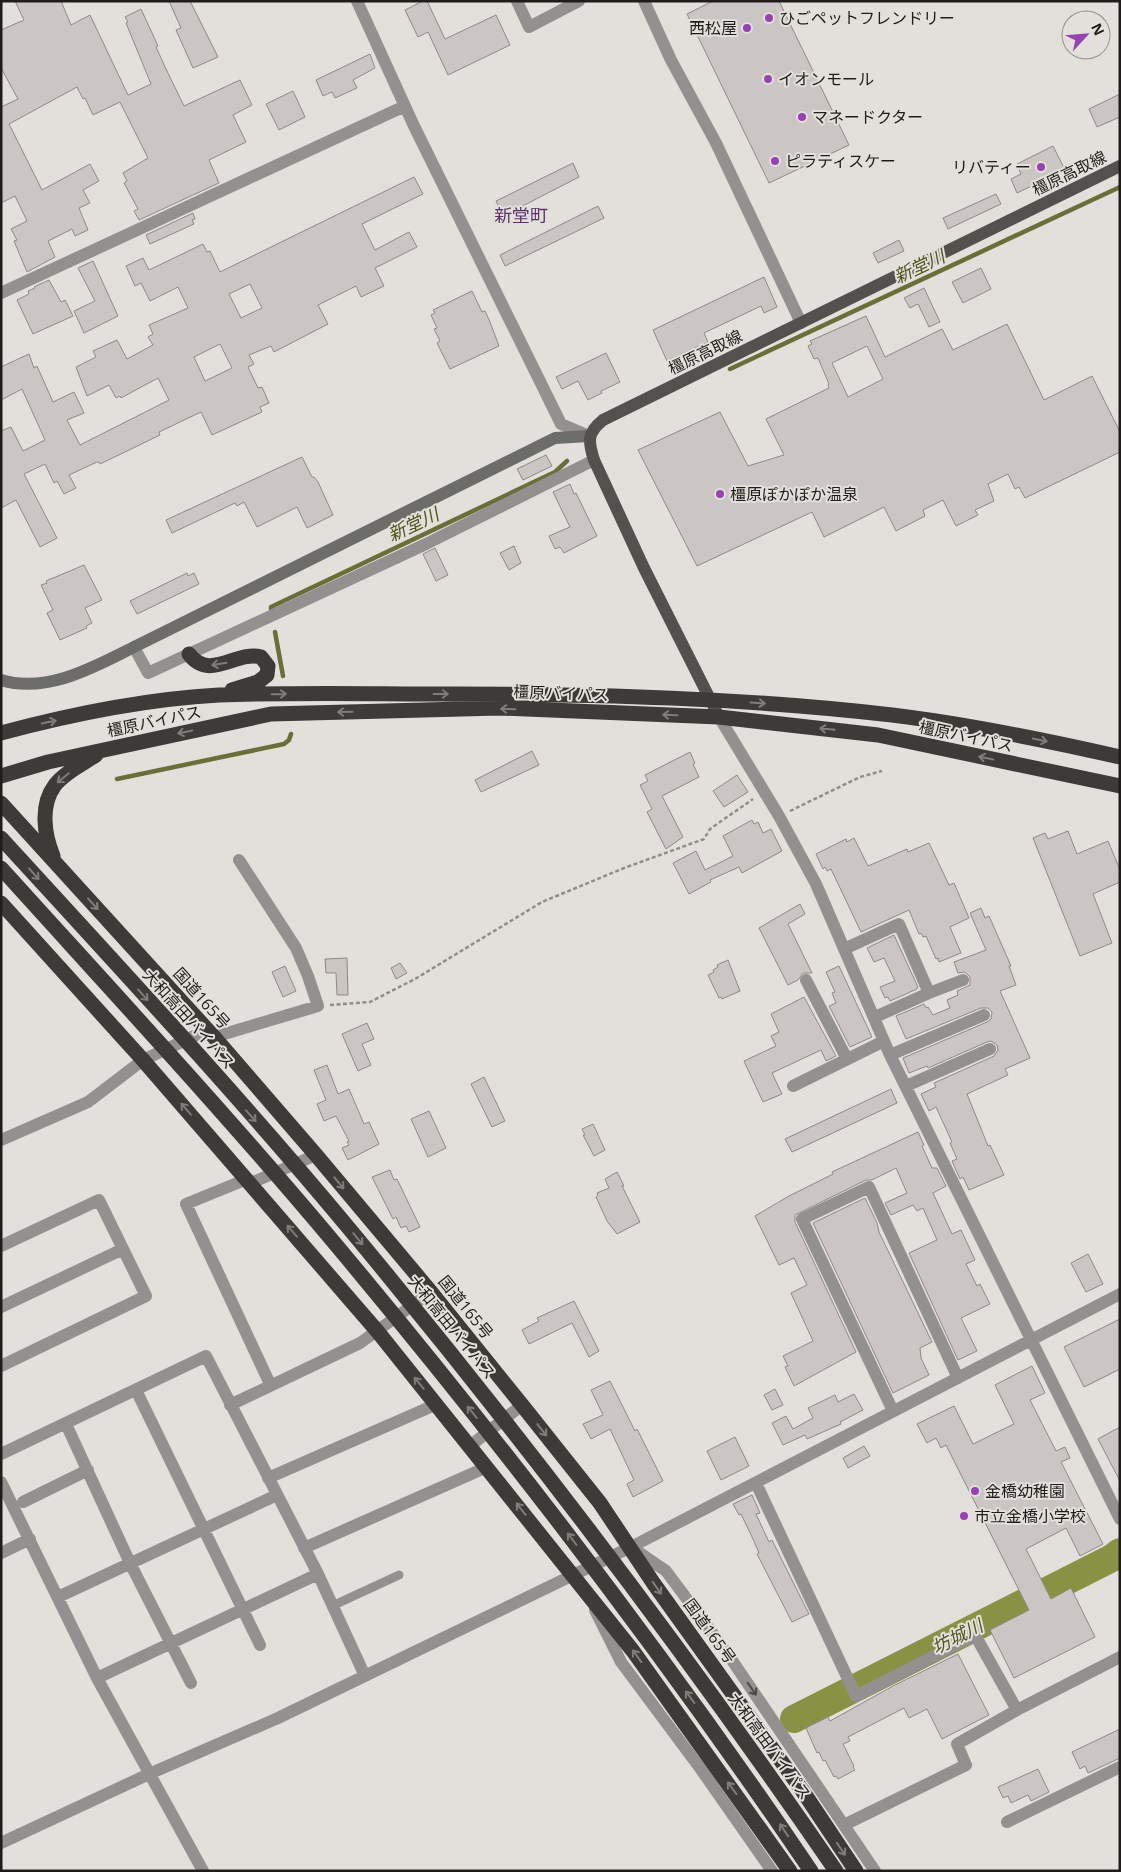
<svg xmlns="http://www.w3.org/2000/svg" width="1121" height="1872" viewBox="0 0 1121 1872" font-family="'Open Sans','Noto Sans JP',sans-serif">
  <style>
    .lines { fill: none; stroke-linecap: round; stroke-linejoin: round }
    .stream { stroke: #686f38; stroke-width: 4.5 }
    .river { stroke: #889245; stroke-width: 28 }
    .building { fill: #cbc6c3; stroke: #8e8987; fill-rule: evenodd }
    .path { stroke: #908e8a; stroke-width: 2.5; stroke-dasharray: 4 2.5; stroke-linecap: butt }
    .lane { stroke: #92918f; stroke-width: 9 }
    .street { stroke: #92918f; stroke-width: 12 }
    .secondary { stroke: #6c6c69; stroke-width: 12 }
    .primary { stroke: #52514e; stroke-width: 12 }
    .highway { stroke: #3c3b37; stroke-width: 15 }
    .highway-bridge { stroke: #3c3b37; stroke-width: 15 }
    .oneway { stroke: #7f7d79 }
    .oneway2 { stroke: #4c4b49 }
    .poi-dot { fill: #9642b0; stroke: #e3e0db; stroke-width: 2 }
    .labels { text-anchor: middle; dominant-baseline: central; stroke-width: 4; stroke-linejoin: round; paint-order: stroke }
    .poi-label { font-size: 16px; fill: #1e1d1b; stroke: #e3e0db; text-anchor: start }
    .street-label { font-size: 16px; fill: #1e1d1b; stroke: #e3e0db }
    .neighbourhood-label { font-size: 18px; fill: #5a3167; stroke: #e3e0db }
    .water-label { font-size: 18px; font-style: italic; fill: #4d541b; stroke: #e3e0db }
  </style>
  <rect width="100%" height="100%" fill="#e3e0db"/>
  <g class="lines">
    <path class="stream" d="M730,369L1120,187
      M271,610V607L555,472L567,461
      M275,632L283,676
      M117,779L284,744L289,740L291,734"/>
    <path class="river" d="M794,1719L1112,1558L1120,1552"/>
  </g>
  <path class="building" d="M15,1H61L71,25L90,15L128,95L151,84L126,23L128,22L125,17L141,9L158,46L156,47L166,69L184,106L240,80L252,105L233,115L246,142L209,160L219,183L139,220L134,211L138,209L124,183L127,181L123,173L148,158L120,102L93,115L85,98L83,99L77,87L9,124L42,190L90,164L99,181L83,190L90,203L79,208L88,230L75,236L72,229L48,241L55,257L27,272L14,241L17,240L11,229L27,221L15,196L1,203V107L18,99L1,68V30L24,20Z
    M169,1H190L218,57L193,68L176,30L181,28Z
    M423,1H427L445,39L496,15L510,45L448,75L428,32L418,37L405,10Z
    M713,1H779L849,145L769,183L687,14Z
    M370,54L375,68L353,80L357,88L335,98L332,92L323,96L316,80Z
    M293,91L305,117L279,130L266,104Z
    M1120,94V117L1097,127L1089,109Z
    M1053,146L1065,170L1017,193L1011,179L1021,174L1017,164Z
    M573,163L579,177L503,216L496,201Z
    M414,177L423,194L362,224L375,250L409,232L417,247L375,268L384,286L361,297L356,286L318,305L328,324L274,352L271,346L249,355L254,364L248,367L258,388L262,387L269,403L260,407L262,412L212,435L201,412L159,432L160,435L125,452L100,464L99,462H97L69,475L76,488L64,494L57,481L54,483L45,464L24,474L57,538L40,547L16,500L1,508V431L11,427L23,451L45,440L22,389L1,400V367L29,354L34,368L37,366L53,402L74,392L84,413L67,420L80,445L169,400L158,378L121,398L120,396L116,398L109,385L87,396L76,367L96,357L93,351L117,340L127,359L153,345L148,337L153,334L149,325L188,308L178,287L150,301L141,283L135,286L126,266L143,258L149,270L203,244L207,252L210,251L220,272ZM250,284L262,308L241,318L229,294ZM220,344L232,368L205,381L194,357Z
    M996,194L1001,204L948,229L943,218Z
    M598,206L604,218L505,266L500,255Z
    M193,213L195,219L192,220L194,224L150,244L146,235Z
    M899,240L904,251L878,263L873,253Z
    M93,261L118,316L84,333L74,311L95,301L78,268Z
    M981,268L991,289L963,303L952,282Z
    M764,277L777,307L764,313L761,306L704,333L708,342L667,361L653,330Z
    M49,280L61,302L65,300L73,316L33,334L17,300L29,294L28,291L35,288L34,287Z
    M924,288L940,322L929,327L918,304L910,308L904,298Z
    M472,291L482,312L485,311L490,322L499,346L450,369L437,343L440,341L434,329L437,328L431,315L435,313L433,310Z
    M866,316L885,357L942,329L953,350L1007,324L1044,400L1092,376L1120,432V452L1025,498L1019,487L1015,489L1008,474L988,484L994,501L975,510L978,515L956,526L943,500L923,510L925,516L896,531L884,507L824,537L812,512L697,566L638,450L720,412L748,466L784,455L766,419L829,388L828,385L829,384L818,358L814,359L808,346L812,344L810,341ZM867,346L883,379L848,397L832,363Z
    M606,353L620,382L601,391L602,393L588,400L578,381L562,389L556,377Z
    M546,455L552,466L523,480L517,469Z
    M302,457L312,477H314L318,482L333,515L307,528L297,507L257,527L244,502L237,506L235,503L172,533L166,520Z
    M570,484L574,494L576,493L597,536L564,553L560,547L555,549L549,536L570,527L553,492Z
    M514,546L521,563L509,570L500,553Z
    M435,548L448,575L436,581L423,554Z
    M84,565L102,600L85,608L92,623L86,626L87,628L60,640L47,613L53,610L41,585L47,583L46,581Z
    M187,573L188,576L194,573L199,584L137,614L130,601Z
    M532,751L539,765L481,792L475,780Z
    M690,752L695,763L693,764L699,777L662,796L683,837L666,849L647,812L652,809L640,785L648,781L645,775Z
    M737,775L748,792L724,807L713,791Z
    M752,820L754,824L758,822L763,833L771,829L782,851L742,873L739,867L710,880L711,882L689,894L673,863L696,851L705,870L733,856L723,836Z
    M1068,831L1077,854L1108,841L1120,870V882L1093,894L1112,943L1080,956L1033,838L1045,833L1048,839Z
    M854,838L868,866L907,849L908,852L929,843L949,885L954,883L969,918L950,927L961,953L939,962L938,958L936,959L926,936L923,937L921,933L919,934L909,910L861,932L831,869L827,871L825,867L823,869L816,854L846,839L847,842Z
    M800,904L805,914L788,924L812,973H803L798,980L788,985L759,928Z
    M981,908L985,918L989,916L1011,966H1009L1016,985L1000,991L1030,1058L1005,1069L1008,1075L967,1094L988,1146L990,1145L1004,1175L969,1190L963,1177L960,1179L952,1161L957,1159L950,1143L952,1142L936,1107L929,1111L921,1094L936,1087L934,1083L994,1056L998,1050L997,1045L991,1041L987,1042L928,1068L927,1066L909,1073L903,1058L987,1022L991,1019L992,1012L988,1008H981L906,1039L896,1016L924,1004L926,1008L928,1007L933,1015L950,1008L947,1000L958,995L957,991L970,985V977L965,972L958,973L954,962L986,950L970,913Z
    M894,935L918,987L917,989L890,1001L888,997L885,998L880,987L895,981L884,958L874,962L867,948Z
    M347,958L348,995H337L336,973H326L325,959Z
    M728,960L740,991L722,999L721,997L719,998L708,975L714,972L713,970L718,967L717,965Z
    M400,963L407,973L396,979L391,968Z
    M285,966L296,991L283,997L272,972Z
    M839,966L872,1037L850,1047L829,1006L836,1003L832,993L835,992L826,972Z
    M804,997L836,1056L826,1061L821,1050L772,1073L782,1094L763,1102L744,1061L776,1046L771,1036L779,1032L771,1014Z
    M367,1023L374,1039L362,1044L371,1065L358,1071L342,1034Z
    M327,1065L338,1094L349,1089L364,1124L369,1122L379,1144L348,1160L342,1148L349,1145L347,1142L349,1141L336,1116L324,1121L317,1104L326,1100L314,1070Z
    M484,1077L505,1121L492,1127L471,1084Z
    M891,1089L897,1103L792,1152L785,1139Z
    M429,1111L446,1148L428,1157L411,1119Z
    M593,1124L605,1150L594,1156L583,1135H585L582,1129Z
    M918,1132L924,1145L922,1146L932,1168H937L946,1186L933,1193L952,1234L961,1230L975,1260L966,1264L977,1286L980,1284L990,1304L961,1318L977,1351L958,1360L909,1253L937,1240L923,1208L917,1211L913,1205L891,1215L885,1203L907,1193L896,1168L872,1180H866L795,1215V1222L856,1352L794,1386L785,1367L788,1366L783,1356L813,1341L791,1293L807,1285L794,1258L779,1265L755,1216L789,1196L833,1174L832,1172Z
    M390,1170L394,1180L397,1179L420,1227L409,1232L406,1226L401,1228L396,1217L393,1219L372,1177Z
    M617,1172L624,1186H622L640,1222L617,1234L607,1221L596,1197L598,1195L597,1193L609,1188L605,1179Z
    M865,1198L877,1223L879,1232L932,1342L920,1348L921,1358L929,1375L893,1393L813,1223Z
    M1088,1254L1103,1284L1086,1292L1071,1263Z
    M574,1301L599,1351L589,1357L572,1323L529,1344L522,1330L539,1321L537,1318Z
    M1120,1319V1369L1084,1387L1064,1347Z
    M1032,1366L1045,1393L1030,1400L1056,1451L1065,1447L1070,1458L1061,1462L1103,1544L1080,1556L1066,1528L1026,1549L1051,1599L1071,1588L1095,1637L1014,1678L990,1630L1029,1610L946,1445L941,1448L936,1438L927,1443L917,1424L954,1406L973,1444L1014,1424L995,1385Z
    M610,1381L635,1431L637,1429L663,1481L633,1497L627,1484L634,1480L610,1429L591,1439L583,1424L603,1415L591,1390Z
    M775,1389L783,1405L772,1410L764,1395Z
    M854,1394L863,1410L840,1422L841,1424L807,1439L805,1435L783,1445L772,1423L786,1416L793,1429L813,1418L808,1408L835,1395L838,1402Z
    M1120,1427V1481L1098,1439Z
    M735,1437L749,1466L721,1480L707,1451Z
    M864,1446L870,1456L848,1468L843,1458Z
    M752,1495L760,1513L756,1514L769,1542L772,1540L809,1614L792,1622L757,1554L759,1553L753,1539L741,1514L739,1515L733,1504Z
    M958,1654L989,1715L942,1739L927,1709L909,1718L904,1708L848,1737L850,1741L843,1744L854,1766L853,1767L855,1770L838,1779L836,1776L834,1777L825,1760L823,1761L819,1752L817,1753L806,1728L828,1717L830,1721L893,1686Z
    M1120,1729V1758L1088,1773L1085,1766L1080,1769L1072,1752Z
    M1038,1769L1049,1792L1031,1801L1028,1795L1011,1803L1008,1796L1003,1798L998,1787Z"/>
  <g class="lines">
    <path class="path" d="M790,811L860,777L882,771
      M330,1005L370,1002L415,979L542,902L624,868L704,839L710,829L753,799"/>
    <path class="lane" d="M332,1606L399,1575"/>
    <path class="street" d="M357,1L414,126L561,424L589,436
      M517,1L529,27L579,1
      M644,1L671,60L716,143L801,323
      M1,293L405,106
      M134,647L148,673L426,544L594,460
      M719,717L779,816L816,884L890,1055L1120,1519
      M844,949L899,924L929,993L875,1017
      M806,980L847,1059
      M929,993L963,980
      M214,1037L318,1006L308,976L296,948L239,860
      M890,1055L984,1015
      M793,1086L884,1041
      M906,1086L990,1049
      M1,1140L88,1102L143,1060L207,1030
      M247,1179L186,1204L270,1384
      M251,1183L316,1155
      M1,1246L99,1200L146,1296L1,1366
      M1,1307L123,1249
      M136,1390L260,1645
      M230,1405L360,1343L431,1292
      M893,1411L802,1219L869,1187L958,1378
      M66,1424L130,1563L191,1683
      M470,1446L522,1405
      M1,1454L206,1356L318,1574L365,1676
      M268,1478L437,1404
      M1,1482L97,1678L203,1871
      M756,1483L856,1696L975,1635L1017,1710
      M23,1502L88,1470
      M631,1547L666,1571L725,1650L875,1871
      M304,1548L487,1467
      M1,1553L30,1539
      M58,1597L277,1495
      M595,1610L621,1662L700,1768L772,1871
      M97,1678L318,1574
      M1007,1822L1120,1767
      M844,1825L966,1765L957,1744L1017,1710L1120,1657
      M1,1843L149,1774L278,1718L631,1547L1120,1294"/>
    <path class="secondary" d="M1,680C47,694 94,667 134,647L555,438L589,436"/>
    <path class="primary" d="M719,717L644,568L594,460C588,441 587,433 603,420L1120,166"/>
    <path class="highway" d="M189,654C210,682 236,650 261,657L268,666L267,675L258,682L232,690
      M1,733C72,714 146,699 219,695C296,692 373,694 451,694C598,694 745,698 892,715C968,724 1045,740 1120,757
      M1,776L48,762L271,714L500,708L719,717L878,735L1120,786
      M1,803L214,1037L316,1155L431,1292L522,1405L600,1503L654,1584L802,1790L856,1871
      M53,856C44,834 40,805 55,785C65,772 83,764 96,755
      M1,903L143,1060L378,1332L633,1651L790,1871"/>
    <path class="highway-bridge" d="M1,838C120,968 240,1097 352,1232C523,1438 685,1651 836,1871
      M1,868C114,993 229,1117 337,1246C505,1447 664,1654 811,1871"/>
  </g>
  <defs><path id="oneway-shaft" d="M-6 0H5M1.5-3L5.5 0L1.5 3" fill="none" stroke-width="1.6" stroke-linecap="round" stroke-linejoin="round" transform="scale(1.25)"/></defs>
  <g class="oneway">
    <use href="#oneway-shaft" transform="translate(219 664) rotate(171)"/>
    <use href="#oneway-shaft" transform="translate(279 694) rotate(-1)"/>
    <use href="#oneway-shaft" transform="translate(441 694)"/>
    <use href="#oneway-shaft" transform="translate(758 703) rotate(4)"/>
    <use href="#oneway-shaft" transform="translate(508 709) rotate(-178)"/>
    <use href="#oneway-shaft" transform="translate(345 712) rotate(179)"/>
    <use href="#oneway-shaft" transform="translate(670 715) rotate(-178)"/>
    <use href="#oneway-shaft" transform="translate(49 722) rotate(-12)"/>
    <use href="#oneway-shaft" transform="translate(827 729) rotate(-174)"/>
    <use href="#oneway-shaft" transform="translate(185 732) rotate(168)"/>
    <use href="#oneway-shaft" transform="translate(1040 740) rotate(12)"/>
    <use href="#oneway-shaft" transform="translate(986 758) rotate(-168)"/>
    <use href="#oneway-shaft" transform="translate(63 778) rotate(141)"/>
    <use href="#oneway-shaft" transform="translate(34 874) rotate(48)"/>
    <use href="#oneway-shaft" transform="translate(93 904) rotate(48)"/>
    <use href="#oneway-shaft" transform="translate(143 995) rotate(48)"/>
    <use href="#oneway-shaft" transform="translate(186 1109) rotate(-131)"/>
    <use href="#oneway-shaft" transform="translate(251 1116) rotate(48)"/>
    <use href="#oneway-shaft" transform="translate(339 1183) rotate(50)"/>
    <use href="#oneway-shaft" transform="translate(292 1231) rotate(-131)"/>
    <use href="#oneway-shaft" transform="translate(358 1239) rotate(51)"/>
    <use href="#oneway-shaft" transform="translate(419 1383) rotate(-129)"/>
    <use href="#oneway-shaft" transform="translate(472 1412) rotate(-129)"/>
    <use href="#oneway-shaft" transform="translate(542 1430) rotate(52)"/>
    <use href="#oneway-shaft" transform="translate(521 1509) rotate(-128)"/>
    <use href="#oneway-shaft" transform="translate(572 1539) rotate(-127)"/>
    <use href="#oneway-shaft" transform="translate(657 1588) rotate(55)"/>
    <use href="#oneway-shaft" transform="translate(637 1656) rotate(-126)"/>
    <use href="#oneway-shaft" transform="translate(690 1697) rotate(-126)"/>
    <use href="#oneway-shaft" transform="translate(732 1788) rotate(-126)"/>
    <use href="#oneway-shaft" transform="translate(784 1830) rotate(-124)"/>
    <use href="#oneway-shaft" transform="translate(841 1849) rotate(56)"/>
  </g>
  <use class="oneway2" href="#oneway-shaft" transform="translate(752 1689) rotate(55)"/>
  <g class="poi-dot">
    <circle cx="769" cy="18" r="5"/>
    <circle cx="747" cy="28" r="5"/>
    <circle cx="768" cy="79" r="5"/>
    <circle cx="802" cy="117" r="5"/>
    <circle cx="775" cy="161" r="5"/>
    <circle cx="1041" cy="167" r="5"/>
    <circle cx="720" cy="494" r="5"/>
    <circle cx="975" cy="1491" r="5"/>
    <circle cx="964" cy="1516" r="5"/>
  </g>
  <g class="labels">
    <g class="poi-label">
      <text x="779" y="18">ひごペットフレンドリー</text>
      <text x="737" y="28" text-anchor="end">西松屋</text>
      <text x="778" y="79">イオンモール</text>
      <text x="812" y="117">マネードクター</text>
      <text x="785" y="161">ピラティスケー</text>
      <text x="1031" y="167" text-anchor="end">リバティー</text>
      <text x="730" y="494">橿原ぽかぽか温泉</text>
      <text x="985" y="1491">金橋幼稚園</text>
      <text x="974" y="1516">市立金橋小学校</text>
    </g>
    <g class="street-label">
      <text transform="translate(1069 173) rotate(-26)">橿原高取線</text>
      <text transform="translate(705 352) rotate(-26)">橿原高取線</text>
      <text transform="translate(561 693) rotate(2)">橿原バイパス</text>
      <text transform="translate(154 721) rotate(-12)">橿原バイパス</text>
      <text transform="translate(966 736) rotate(12)">橿原バイパス</text>
      <text transform="translate(202 998) rotate(48)">国道165号</text>
      <text transform="translate(189 1019) rotate(48)">大和高田バイパス</text>
      <text transform="translate(466 1307) rotate(51)">国道165号</text>
      <text transform="translate(452 1327) rotate(51)">大和高田バイパス</text>
      <text transform="translate(710 1631) rotate(54)">国道165号</text>
      <text transform="translate(770 1746) rotate(54)">大和高田バイパス</text>
    </g>
    <g class="neighbourhood-label">
      <text x="521" y="215">新堂町</text>
    </g>
    <g class="water-label">
      <text transform="translate(919 266) rotate(-25)">新堂川</text>
      <text transform="translate(413 524) rotate(-25)">新堂川</text>
      <text transform="translate(957 1636) rotate(-27)">坊城川</text>
    </g>
  </g>
  <rect width="1121" height="1872" fill="none" stroke="#1e1d1b" stroke-width="5"/>
  <g transform="translate(1086 35) rotate(64)"><circle r="24" fill="#e3e0db" stroke="#94928e"/>
  <path d="M0-4L9 19L0 12L-9 19Z" fill="#9642b0"/>
  <text y="-8" font-size="14" font-weight="bold" text-anchor="middle" fill="#1e1d1b">N</text>
  </g>
</svg>
